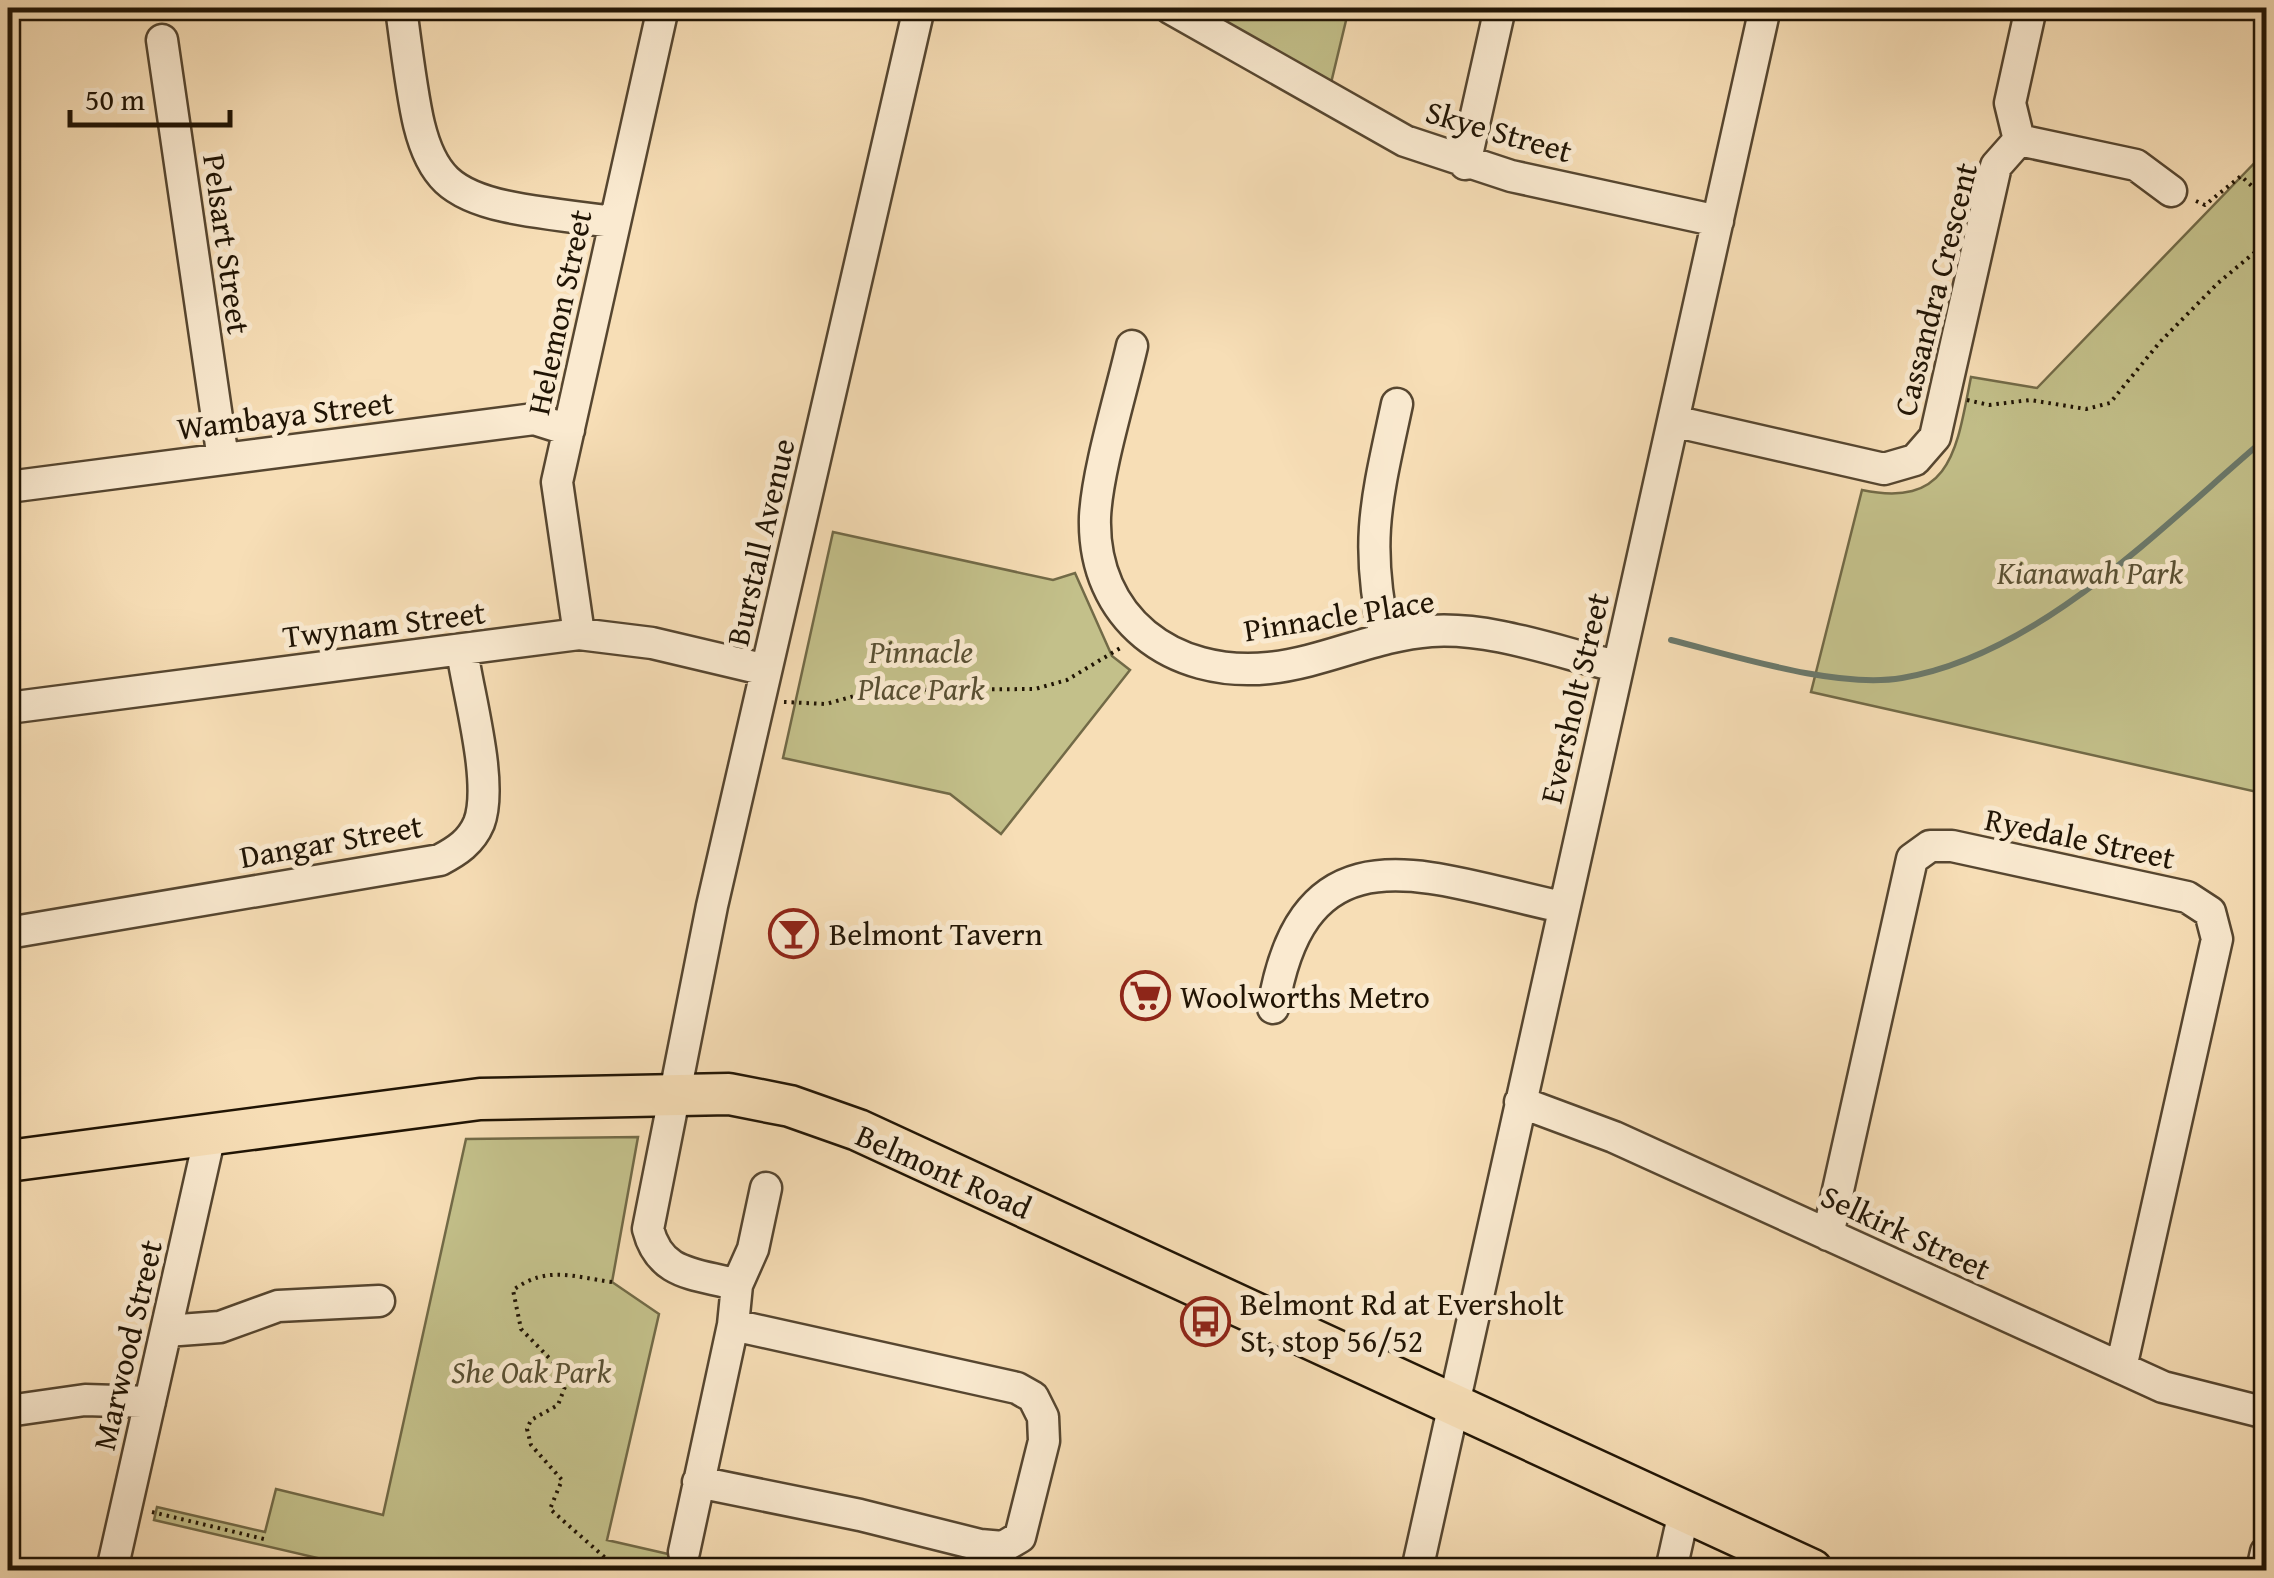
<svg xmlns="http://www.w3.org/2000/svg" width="2274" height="1578" viewBox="0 0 2274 1578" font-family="'Gentium Book Plus',serif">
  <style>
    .green { fill: #c3c08a; stroke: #726a47; stroke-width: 2.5 }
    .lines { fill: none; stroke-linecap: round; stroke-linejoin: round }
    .stream { stroke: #6b796b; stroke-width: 6 }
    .minor-casing { stroke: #564630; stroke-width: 35 }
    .major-casing { stroke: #201404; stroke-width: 45 }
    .path { stroke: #201404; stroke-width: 4; stroke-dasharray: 2.5 5; stroke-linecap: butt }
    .minor { stroke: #faead0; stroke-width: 30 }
    .major { stroke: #f7deb6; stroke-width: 40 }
    .labels { text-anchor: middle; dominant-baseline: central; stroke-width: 10; stroke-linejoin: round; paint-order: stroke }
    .street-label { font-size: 32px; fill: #201404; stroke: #faead0 }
    .park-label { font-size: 32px; font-style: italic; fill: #595033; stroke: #faead0 }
    .poi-label { font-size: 32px; fill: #201404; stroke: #faead0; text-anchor: start }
  </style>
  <rect width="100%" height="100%" fill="#f7deb6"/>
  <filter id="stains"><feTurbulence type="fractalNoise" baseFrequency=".002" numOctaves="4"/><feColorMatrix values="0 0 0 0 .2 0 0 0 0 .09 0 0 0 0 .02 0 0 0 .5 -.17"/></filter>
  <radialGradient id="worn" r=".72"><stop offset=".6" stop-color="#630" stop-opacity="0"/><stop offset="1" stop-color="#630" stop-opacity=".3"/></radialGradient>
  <path class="green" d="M1198,8H1349L1331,83Z
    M2266,151V794L1811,692L1862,490C1952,509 1957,447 1971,377L2037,388Z
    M833,532L1053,580L1075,573L1112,656L1130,670L1001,834L950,794L783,758Z
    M638,1137L612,1282L659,1314L607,1540L738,1570H369L154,1520L157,1507L265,1532L276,1489L383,1515L466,1139Z"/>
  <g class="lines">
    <path class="stream" d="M1671,640C1735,656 1837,689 1902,678C2040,655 2163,525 2266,438"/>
    <defs>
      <path id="minor" d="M401,8C426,199 421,199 614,222
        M1170,8L1405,141L1511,176L1718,221
        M162,40L223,459
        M2019,140L2136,165L2171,191
        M1465,164L1500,8
        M1132,346C1121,394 1097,471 1095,517C1092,619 1173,678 1269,668C1325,662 1375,635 1431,631C1492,627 1557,652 1616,666
        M1673,421L1884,469L1915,460L1935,437L1996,166L2019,140L2010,103L2031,8
        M8,487L534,419L569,430
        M579,634L557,482L663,8
        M1385,637C1364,540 1377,498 1397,404
        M8,708L579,634L652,643L766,670
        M8,933L440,860C457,851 471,842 479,823C494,783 468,694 462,650
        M1273,1008C1304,820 1427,878 1562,907
        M1520,1102L1614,1137L2163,1387L2266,1413
        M1828,1235L1912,859L1930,846H1952L2187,897L2210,912L2217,939L2121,1368
        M737,1285C695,1273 660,1276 648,1229L712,906L919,8
        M166,1331L220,1327L278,1306L379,1301
        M8,1411L85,1400L150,1402
        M698,1482L860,1515L980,1545L1003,1547L1020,1537L1044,1441L1043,1417L1033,1397L1017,1388L733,1325
        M684,1552L733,1325L737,1285L753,1249L766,1188
        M112,1570L210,1135
        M1417,1570L1765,8
        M1671,1570L1684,1512
        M2262,1570L2266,1552"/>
      <path id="major" d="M8,1161L480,1099L729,1094L790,1106L858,1130L1812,1570"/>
    </defs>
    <use href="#minor" class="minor-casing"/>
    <use href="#major" class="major-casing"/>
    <path class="path" d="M2196,201L2205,205L2241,176L2266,199
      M1967,400L1989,405L2030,400L2086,409L2110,403L2160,342L2218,283L2266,243
      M784,702L826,704L876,690L1035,689L1067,680L1122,647
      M612,1282C573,1277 548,1265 513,1290L521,1329L556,1365L566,1384L558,1405L531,1420L527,1429L531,1445L562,1480L550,1509L619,1570
      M152,1512L264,1539"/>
    <use href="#minor" class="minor"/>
    <use href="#major" class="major"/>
  </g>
  <defs>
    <symbol id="bar-ring" viewBox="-11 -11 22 22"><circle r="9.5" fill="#faead0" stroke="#8f2418" stroke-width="1.5"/><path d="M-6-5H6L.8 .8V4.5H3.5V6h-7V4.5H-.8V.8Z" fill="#8f2418"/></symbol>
    <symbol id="supermarket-ring" viewBox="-11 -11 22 22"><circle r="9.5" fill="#faead0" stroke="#8f2418" stroke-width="1.5"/><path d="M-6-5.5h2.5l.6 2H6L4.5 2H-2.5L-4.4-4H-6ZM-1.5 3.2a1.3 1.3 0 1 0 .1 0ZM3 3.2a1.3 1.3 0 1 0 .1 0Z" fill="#8f2418"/></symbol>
    <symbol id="bus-ring" viewBox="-11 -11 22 22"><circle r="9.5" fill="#faead0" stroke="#8f2418" stroke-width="1.5"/><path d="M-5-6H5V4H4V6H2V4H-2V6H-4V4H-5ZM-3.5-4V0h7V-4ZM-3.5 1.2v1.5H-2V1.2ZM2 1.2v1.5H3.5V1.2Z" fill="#8f2418"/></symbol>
  </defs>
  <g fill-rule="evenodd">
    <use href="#bar-ring" x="766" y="906" width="55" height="55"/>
    <use href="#supermarket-ring" x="1118" y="968" width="55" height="55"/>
    <use href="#bus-ring" x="1178" y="1294" width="55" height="55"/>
  </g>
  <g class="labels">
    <g class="street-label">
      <text transform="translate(1499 131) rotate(16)">Skye Street</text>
      <text transform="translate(227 244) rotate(82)">Pelsart Street</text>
      <text transform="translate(1935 289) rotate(-76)">Cassandra Crescent</text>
      <text transform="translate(559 312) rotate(-78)">Helemon Street</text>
      <text transform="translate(285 415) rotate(-7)">Wambaya Street</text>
      <text transform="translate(760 542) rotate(-77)">Burstall Avenue</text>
      <text transform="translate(1339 615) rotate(-9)">Pinnacle Place</text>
      <text transform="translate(384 624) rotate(-7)">Twynam Street</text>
      <text transform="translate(1574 698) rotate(-77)">Eversholt Street</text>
      <text transform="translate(2080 838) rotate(12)">Ryedale Street</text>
      <text transform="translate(331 841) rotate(-10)">Dangar Street</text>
      <text transform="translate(944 1171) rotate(24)">Belmont Road</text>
      <text transform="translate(1906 1232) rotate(25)">Selkirk Street</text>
      <text transform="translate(127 1345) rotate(-77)">Marwood Street</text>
    </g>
    <g class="park-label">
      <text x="2090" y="572">Kianawah Park</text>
      <text x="921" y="651">Pinnacle<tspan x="921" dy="37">Place Park</tspan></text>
      <text x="531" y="1371">She Oak Park</text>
    </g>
    <g class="poi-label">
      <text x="829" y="933">Belmont Tavern</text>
      <text x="1180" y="996">Woolworths Metro</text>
      <text x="1240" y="1303">Belmont Rd at Eversholt<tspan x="1240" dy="37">St, stop 56/52</tspan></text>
    </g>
  </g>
  <rect width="2274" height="1578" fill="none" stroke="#f7deb6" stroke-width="40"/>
  <rect x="10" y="10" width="2254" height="1558" fill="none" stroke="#201404" stroke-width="5"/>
  <rect x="20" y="20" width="2234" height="1538" fill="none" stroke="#201404" stroke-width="2.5"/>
  <path d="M70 110v15h160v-15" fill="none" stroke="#201404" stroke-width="5"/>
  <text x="85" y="110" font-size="30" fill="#201404" stroke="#faead0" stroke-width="8" paint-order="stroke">50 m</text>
  <rect width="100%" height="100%" filter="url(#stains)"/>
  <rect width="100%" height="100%" fill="url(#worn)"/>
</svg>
